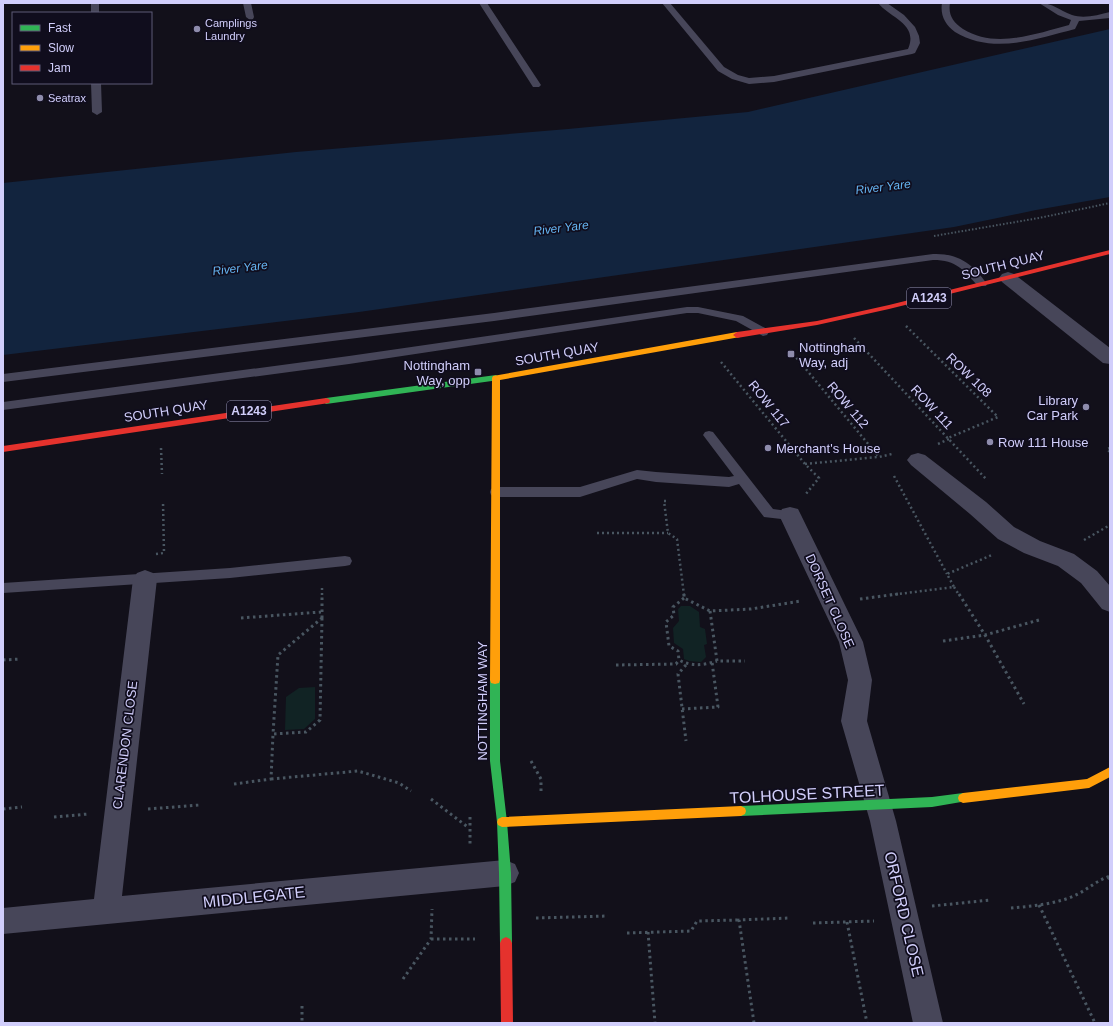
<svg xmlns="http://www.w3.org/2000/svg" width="1113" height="1026" viewBox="0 0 1113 1026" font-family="Helvetica,sans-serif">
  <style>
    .green { fill: #112324 }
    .water { fill: #12243e }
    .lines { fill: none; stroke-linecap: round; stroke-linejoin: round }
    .path-far2 { stroke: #495661; stroke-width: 2; stroke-dasharray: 1.5 2; stroke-linecap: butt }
    .path-far1 { stroke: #495661; stroke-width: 2.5; stroke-dasharray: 2 3; stroke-linecap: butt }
    .path { stroke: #495661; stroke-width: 3; stroke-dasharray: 2.5 3.5; stroke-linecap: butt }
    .lane { fill: #474659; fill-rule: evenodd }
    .street { fill: #474659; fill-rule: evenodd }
    .fast { fill: #30b455; fill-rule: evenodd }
    .slow { fill: #ff9f0a; fill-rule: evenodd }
    .jam { fill: #e5322d; fill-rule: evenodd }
    .poi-dot { fill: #8e8cac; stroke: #100d1d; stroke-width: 1.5 }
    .labels { text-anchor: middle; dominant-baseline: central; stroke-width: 3.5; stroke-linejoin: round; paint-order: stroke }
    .far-poi-label { font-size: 11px; fill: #d1cefb; stroke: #100d1d; text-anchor: start }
    .far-water-label { font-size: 12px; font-style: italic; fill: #65b5f2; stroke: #100d1d }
    .shield { fill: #100d1d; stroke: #9794b8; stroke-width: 1 }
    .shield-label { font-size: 12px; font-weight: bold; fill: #d1cefb }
    .street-label { font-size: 13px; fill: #d1cefb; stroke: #100d1d }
    .poi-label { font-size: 13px; fill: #d1cefb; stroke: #100d1d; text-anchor: start }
    .near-street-label { font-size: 16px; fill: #d1cefb; stroke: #100d1d }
  </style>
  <rect width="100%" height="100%" fill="#12101a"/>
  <path class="green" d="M681,606H690L699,612L700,627L705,629L707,644L704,645L706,657L701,662L689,661L684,659L683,649L674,643L673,628L679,621L678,609Z
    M315,687V719L304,729L285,730L286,697L299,688Z"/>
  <path class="water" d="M1110,29V197L1036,210L954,227L359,312L3,355V183L296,152L568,129L748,112Z"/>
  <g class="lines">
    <path class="path-far2" d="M934,236L1039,218L1110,203"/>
    <path class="path-far1" d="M906,326L998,417L948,438
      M854,338L986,479
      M790,350L879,457L892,454
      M721,362L805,464L819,478L805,495
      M938,444L949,439
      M161,448L162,474
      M1110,448L1107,449L1110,452
      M805,464L878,457
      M894,476L947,574
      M666,501H664L668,533L677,539L684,595
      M597,533H668
      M1084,540L1110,525
      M156,554L164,553L163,502
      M954,587L959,595
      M322,595V586
      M890,595L954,587L947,574L992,555"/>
    <path class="path" d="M684,594V598L710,611L751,609L801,601
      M959,594L985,635L1039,620
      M684,598L673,607L674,615L666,622L669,646L678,651L679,660C692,667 704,665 717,661
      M860,599L898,594
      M710,611L717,661H745
      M241,618L321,612
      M322,618L320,720L306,732L273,734L278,655Z
      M322,618V594
      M943,641L985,635L1024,704
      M3,660L20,659
      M616,665L676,664L679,660
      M686,665L678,674L686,741
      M682,709L718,707L712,662
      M531,761L541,779V792
      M271,779L358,771L399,783L411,791
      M234,784L271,779L273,734
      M431,799L469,828
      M3,809L22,807
      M148,809L200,805
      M54,817L88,814
      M470,817V846
      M1108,877L1110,880
      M1039,905L1095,1023
      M932,906L990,900
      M1011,908C1033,906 1058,904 1078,894C1089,888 1098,880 1110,876
      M536,918L608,916
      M847,922L867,1023
      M813,923L874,921
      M648,932L655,1023
      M627,933L691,931L697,921L739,920
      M431,939H475
      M403,979L431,939L432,909
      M302,1006V1023
      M754,1023L739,920L789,918"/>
    <path class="lane" d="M91,3H99V13H91Z
      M243,3H251L254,17L253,19L250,20L246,17Z
      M479,3H487L541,85L539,87H533Z
      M662,3H670L724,67L738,75L749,78L774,76L908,49C919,24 890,18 878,3H887L904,15L915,27L919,36L920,43L915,53L912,54L774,82L749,84L732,79L718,71Z
      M942,3H950C948,15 953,22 963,29C995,49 1035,34 1069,25L1071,20L1058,15L1039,3C1054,3 1058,10 1072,15C1084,19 1098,15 1110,12V18L1079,21L1075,29C1036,39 993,55 955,32C945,25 940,15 942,3Z
      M91,83H101L102,112L97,115L92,112Z
      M933,254C958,253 973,264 987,284L986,286H978C963,270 957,260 933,260L494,321L3,382V374L494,313Z
      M687,307H698L743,316L767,329L769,332L767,335L763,336L736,321L698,313H687L349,364L3,410V402L349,356Z
      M709,431L713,432L773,509L795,512L797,515L795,518L790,520L764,517L739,484L729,487L656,482L637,479L580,497H496L491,495L490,492L491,489L496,487H580L637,470L656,472L729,477L734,476L703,435L705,432Z
      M345,556L350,557L352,561L350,565L345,566L230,578L3,593V583L230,568Z"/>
    <path class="street" d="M1008,272L1014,274L1110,348V364L1103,363L1002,282L999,278L1002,274Z
      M918,453L925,455L986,502L1014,527L1040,541L1074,554L1097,571L1110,586V612L1102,609L1081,583L1058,566L1024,553L998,539L970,514L911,465L907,460L911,455Z
      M790,507L798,509L801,515L863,642L872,680L867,721L896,821L943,1023H913L870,821L841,721L848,680L839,642L779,515L782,509Z
      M145,570L153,573L157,579L122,896L505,860L515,864L519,873L515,882L505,886L3,934V908L94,899L133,579L137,573Z"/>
    <path class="fast" d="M496,375L500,378L499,380L326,404L322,401L326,398Z
      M495,676L499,677L500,680V761L507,822L511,873L512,943L510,947L506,949L502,947L500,943L499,873L497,822L490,761V680L491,677Z
      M963,793L967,795L968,798L967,801L932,807L741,816L737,814L736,811L737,808L741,806L932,797Z"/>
    <path class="slow" d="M737,332L740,333L741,335L740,337L500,380V680L499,683L495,684L491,683L490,680L492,378L493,376Z
      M1110,767V777L1089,788L963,803L959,801L958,798L959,795L963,793L1087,779Z
      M741,806L745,808L746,811L745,814L741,816L502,827L498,825L497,822L498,819L502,817Z"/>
    <path class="jam" d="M1110,250V254L889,309L817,325L737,338L733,335L737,332L817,321L889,305Z
      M326,398L329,399L330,401L329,403L3,452V446Z
      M506,937L510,939L512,943L513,1023H501L500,943L502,939Z"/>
  </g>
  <g class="poi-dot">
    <circle cx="197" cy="29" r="4"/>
    <circle cx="40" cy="98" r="4"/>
    <rect x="787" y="350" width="8" height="8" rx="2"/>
    <rect x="474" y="368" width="8" height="8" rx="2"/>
    <circle cx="1086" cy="407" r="4"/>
    <circle cx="990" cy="442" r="4"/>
    <circle cx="768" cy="448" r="4"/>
  </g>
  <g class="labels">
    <g class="far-poi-label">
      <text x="205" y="23">Camplings<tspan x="205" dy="13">Laundry</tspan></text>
      <text x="48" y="98">Seatrax</text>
    </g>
    <g class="far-water-label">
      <text transform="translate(883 187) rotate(-7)">River Yare</text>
      <text transform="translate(561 228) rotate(-7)">River Yare</text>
      <text transform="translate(240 268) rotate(-7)">River Yare</text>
    </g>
    <g class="shield">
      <rect x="907" y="288" width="44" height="20" rx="3"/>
      <rect x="227" y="401" width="44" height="20" rx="3"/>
    </g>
    <g class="shield-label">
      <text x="929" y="298">A1243</text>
      <text x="249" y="411">A1243</text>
    </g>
    <g class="street-label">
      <text transform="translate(1003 265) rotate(-14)">SOUTH QUAY</text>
      <text transform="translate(557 354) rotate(-10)">SOUTH QUAY</text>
      <text transform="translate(969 375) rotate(44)">ROW 108</text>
      <text transform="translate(769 404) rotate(51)">ROW 117</text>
      <text transform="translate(848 405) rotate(50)">ROW 112</text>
      <text transform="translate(932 407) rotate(47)">ROW 111</text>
      <text transform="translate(166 411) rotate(-9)">SOUTH QUAY</text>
      <text transform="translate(830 601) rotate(66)">DORSET CLOSE</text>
      <text transform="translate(482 701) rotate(-90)">NOTTINGHAM WAY</text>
      <text transform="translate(125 745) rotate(-83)">CLARENDON CLOSE</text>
    </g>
    <g class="poi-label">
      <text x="799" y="347">Nottingham<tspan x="799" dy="15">Way, adj</tspan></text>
      <text x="470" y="365" text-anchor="end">Nottingham<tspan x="470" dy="15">Way, opp</tspan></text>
      <text x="1078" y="400" text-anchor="end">Library<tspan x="1078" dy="15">Car Park</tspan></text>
      <text x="998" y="442">Row 111 House</text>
      <text x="776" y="448">Merchant's House</text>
    </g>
    <g class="near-street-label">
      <text transform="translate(807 794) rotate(-3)">TOLHOUSE STREET</text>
      <text transform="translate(254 897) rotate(-6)">MIDDLEGATE</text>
      <text transform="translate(904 914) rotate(77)">ORFORD CLOSE</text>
    </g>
  </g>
  <rect width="1113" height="1026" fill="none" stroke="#d1cefb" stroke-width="8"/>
  <rect x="12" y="12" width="140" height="72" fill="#100d1d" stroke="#5d5a76"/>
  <rect x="20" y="25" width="20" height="6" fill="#30b455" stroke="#5d5a76"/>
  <text x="48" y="32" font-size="12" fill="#d1cefb">Fast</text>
  <rect x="20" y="45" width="20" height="6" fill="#ff9f0a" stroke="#5d5a76"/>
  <text x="48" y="52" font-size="12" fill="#d1cefb">Slow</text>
  <rect x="20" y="65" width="20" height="6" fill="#e5322d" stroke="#5d5a76"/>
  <text x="48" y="72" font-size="12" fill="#d1cefb">Jam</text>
</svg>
